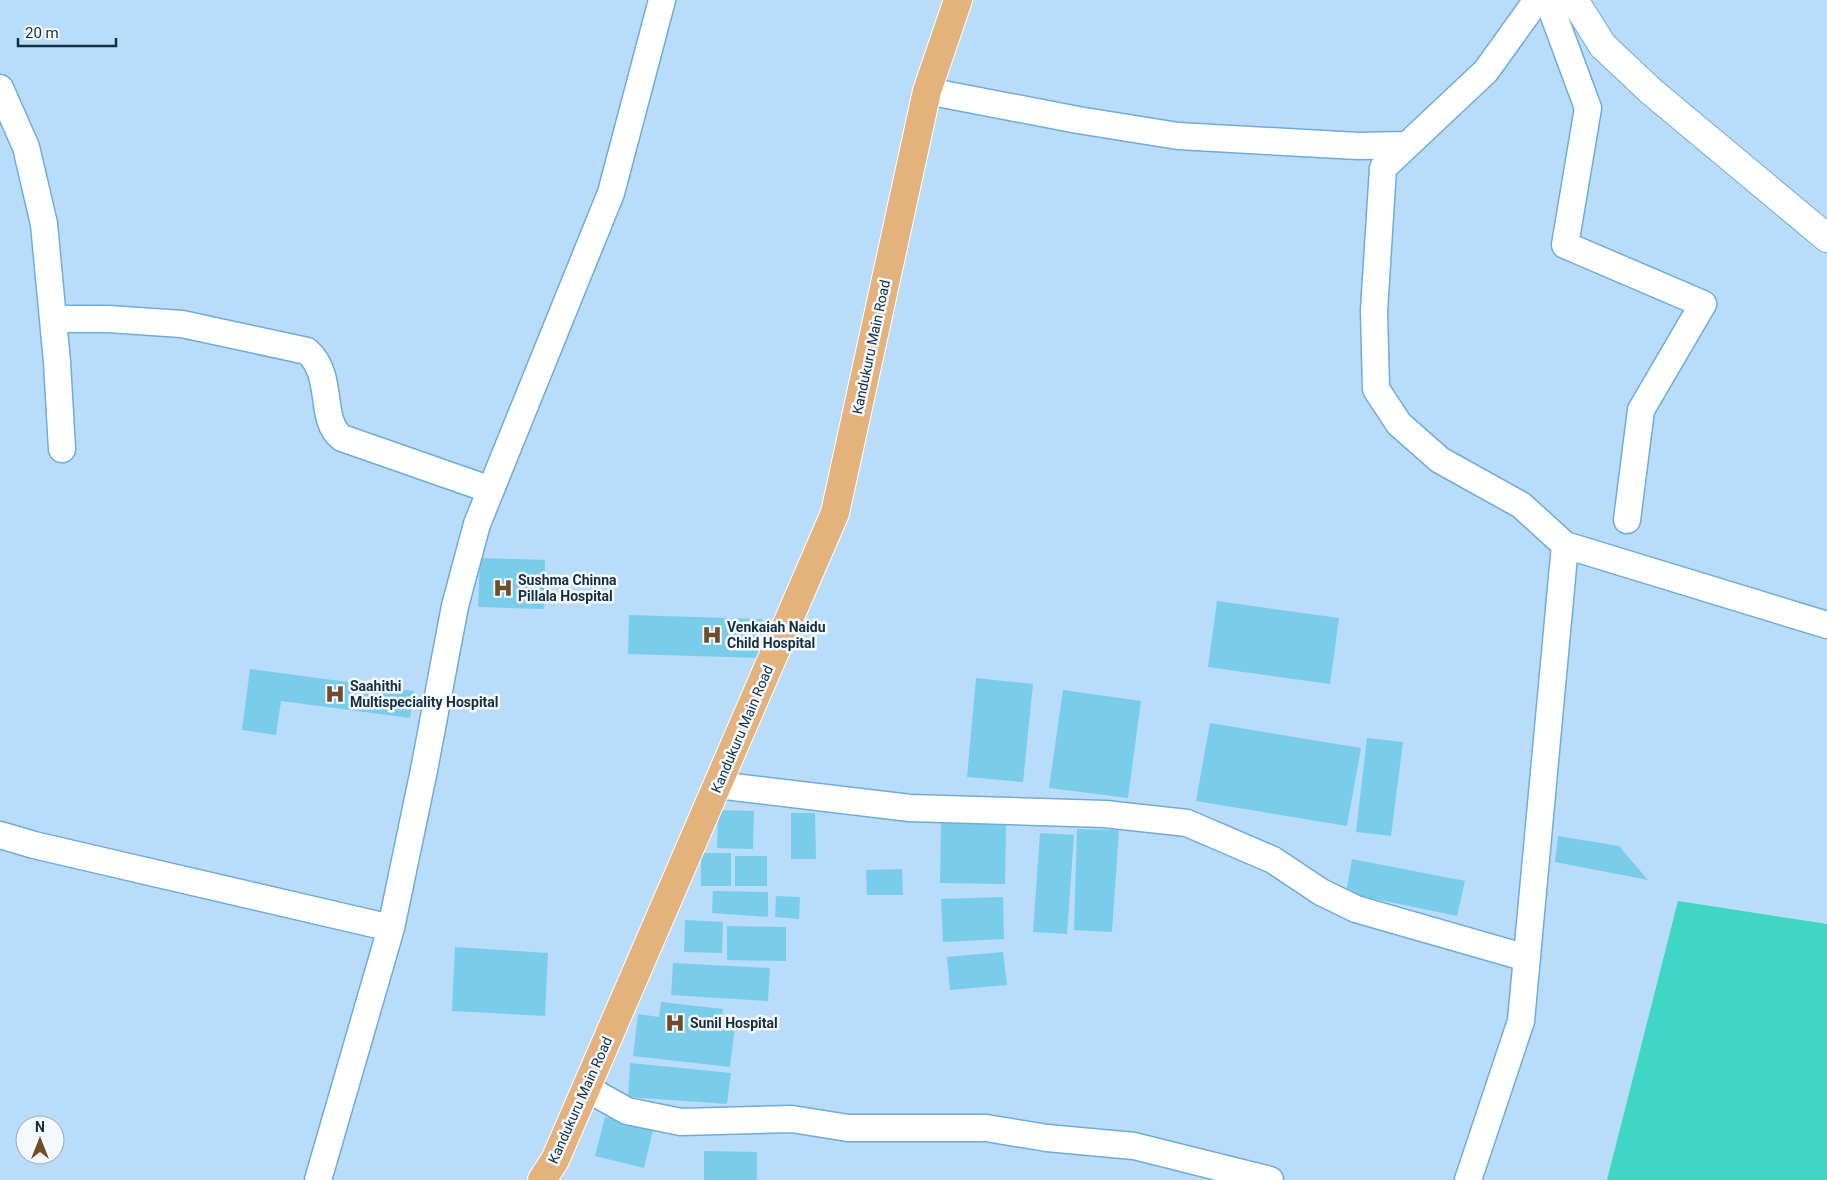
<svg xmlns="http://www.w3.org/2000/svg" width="1827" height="1180" viewBox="0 0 1827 1180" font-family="Roboto,sans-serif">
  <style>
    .water { fill: #3fd7c3 }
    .building { fill: #79cdeb }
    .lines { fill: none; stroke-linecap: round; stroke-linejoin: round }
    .minor-casing { stroke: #70acda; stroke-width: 29 }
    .tertiary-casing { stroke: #70acda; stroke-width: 30 }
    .primary-casing { stroke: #fff; stroke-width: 30 }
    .minor { stroke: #fff; stroke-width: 26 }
    .tertiary { stroke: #fff; stroke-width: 28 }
    .primary { stroke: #e4b37d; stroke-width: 28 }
    .labels { text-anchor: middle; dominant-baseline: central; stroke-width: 5; stroke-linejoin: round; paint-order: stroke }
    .street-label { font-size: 14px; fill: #152e40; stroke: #f3f9fe }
    .poi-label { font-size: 14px; font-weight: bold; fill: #152e40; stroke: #f3f9fe; text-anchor: start }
  </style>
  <rect width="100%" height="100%" fill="#b8dcf9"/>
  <path class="water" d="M1678,901L1827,924V1180H1607Z"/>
  <path class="building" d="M480,558L545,560L544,609L478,607Z
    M1217,601L1339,618L1330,684L1208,667Z
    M629,615L762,619L761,658L628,654Z
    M250,669L414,691L410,718L281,701L276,735L242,730Z
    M976,678L1033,684L1023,782L967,777Z
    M1063,690L1141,701L1128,798L1049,788Z
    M1210,723L1361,748L1347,826L1196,801Z
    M1367,738L1403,742L1391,836L1356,832Z
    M718,810L754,811L753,849L717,848Z
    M791,813H815L816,859H791Z
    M941,823L1006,824L1005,884L940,883Z
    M1077,829L1119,830L1112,932L1074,930Z
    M1040,833L1074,835L1067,934L1033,932Z
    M1558,836L1619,846L1648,880L1555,862Z
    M701,853H731V886H701Z
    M735,856H767V886H735Z
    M1352,859L1465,881L1457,916L1346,893Z
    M902,869L903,895H867L866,870Z
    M713,891L768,892V917L712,913Z
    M776,896L800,897L799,919L775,917Z
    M1003,897L1004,939L943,942L941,899Z
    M685,920L723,922L722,953L684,952Z
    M727,926L786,927V961L727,960Z
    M455,947L548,953L545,1016L452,1011Z
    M1003,952L1007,985L950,990L947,957Z
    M673,963L770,968L768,1001L671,995Z
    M661,1002L723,1009L721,1024L735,1025L730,1067L633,1056L638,1014L659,1017Z
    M630,1063L731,1073L727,1104L628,1097Z
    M605,1117L653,1130L644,1168L595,1156Z
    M704,1151L757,1152V1180H704Z"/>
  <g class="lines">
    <defs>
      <path id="minor" d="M1537,0L1486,71L1383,168L1374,311L1376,389L1399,424L1440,460L1521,505L1565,545L1827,625
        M1548,0L1588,108L1565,245L1703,304L1641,410L1627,520
        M0,88L26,147L44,224L57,362L62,449
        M927,91L1078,120L1178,136L1358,146L1407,145
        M53,319H108L182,324L307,351C335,375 318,421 342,438L491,490
        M717,785L910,808L1105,814L1187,823L1273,860L1321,892L1356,909L1527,958
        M0,835L34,845L391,928
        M586,1088L627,1111L681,1122L792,1119L848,1128H986L1047,1138L1134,1146L1270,1180
        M318,1180L391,928L424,770L455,606L477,524L611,193L662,0
        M1468,1180L1521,1021L1565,545"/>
      <path id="tertiary" d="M1574,0L1603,46L1652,92L1827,238"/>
      <path id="primary" d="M542,1180L555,1160L835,513L927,91L958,0"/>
    </defs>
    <use href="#minor" class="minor-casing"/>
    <use href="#tertiary" class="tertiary-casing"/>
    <use href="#primary" class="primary-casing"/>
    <use href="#minor" class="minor"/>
    <use href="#tertiary" class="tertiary"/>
    <use href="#primary" class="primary"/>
  </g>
  <defs>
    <symbol id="hospital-bare" viewBox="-9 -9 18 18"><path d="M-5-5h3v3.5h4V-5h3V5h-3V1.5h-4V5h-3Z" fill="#724c28" stroke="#f3f9fe" stroke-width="2.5" paint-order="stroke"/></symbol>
  </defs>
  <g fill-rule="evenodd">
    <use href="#hospital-bare" x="489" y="574" width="28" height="28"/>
    <use href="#hospital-bare" x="698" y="621" width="28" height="28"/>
    <use href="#hospital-bare" x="321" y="680" width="28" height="28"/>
    <use href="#hospital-bare" x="661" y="1009" width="28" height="28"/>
  </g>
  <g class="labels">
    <g class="street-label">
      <text transform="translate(871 347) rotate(-78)">Kandukuru Main Road</text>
      <text transform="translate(742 729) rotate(-67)">Kandukuru Main Road</text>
      <text transform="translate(580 1100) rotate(-66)">Kandukuru Main Road</text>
    </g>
    <g class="poi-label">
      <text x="518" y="580">Sushma Chinna<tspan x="518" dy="16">Pillala Hospital</tspan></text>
      <text x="727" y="627">Venkaiah Naidu<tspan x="727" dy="16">Child Hospital</tspan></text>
      <text x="350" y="686">Saahithi<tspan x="350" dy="16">Multispeciality Hospital</tspan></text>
      <text x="690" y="1023">Sunil Hospital</text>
    </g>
  </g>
  <g transform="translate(40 1140)"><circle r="24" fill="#f3f9fe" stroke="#9aa8b2"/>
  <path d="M0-4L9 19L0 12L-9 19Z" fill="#724c28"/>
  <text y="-8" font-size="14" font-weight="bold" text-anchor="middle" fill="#152e40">N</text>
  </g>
  <path d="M18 38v8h98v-8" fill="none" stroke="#152e40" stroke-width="2.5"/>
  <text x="25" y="38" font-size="15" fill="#152e40" stroke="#f3f9fe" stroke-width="4" paint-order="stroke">20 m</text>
</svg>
